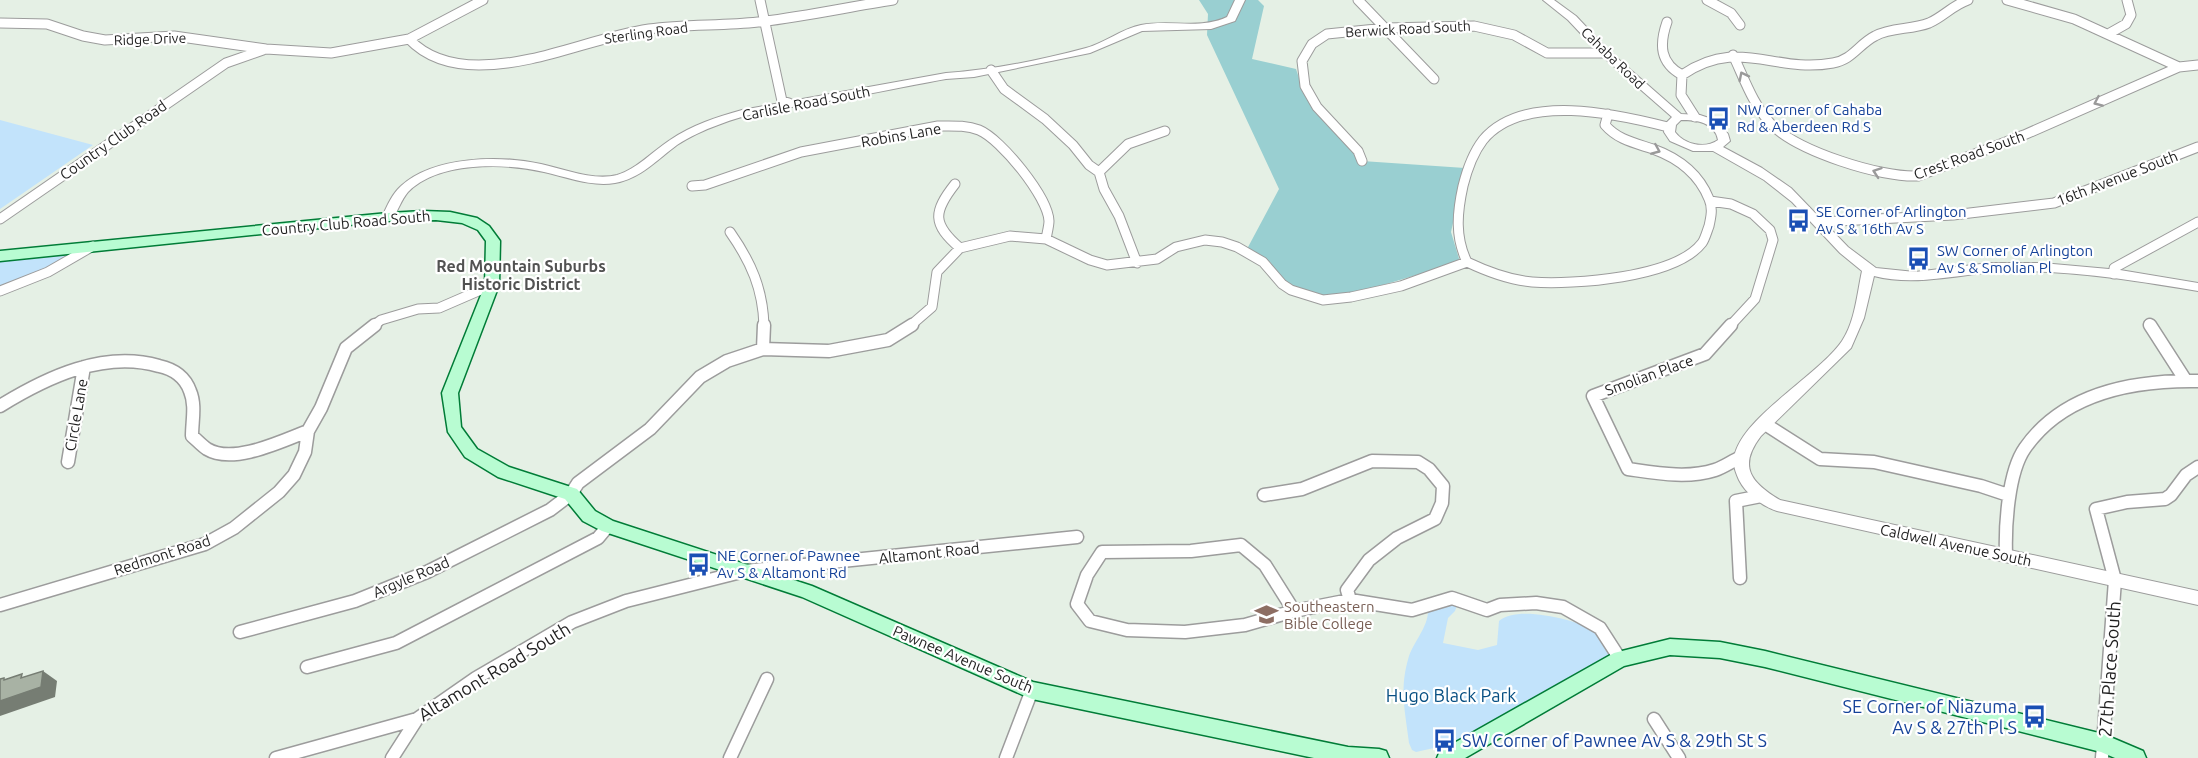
<svg xmlns="http://www.w3.org/2000/svg" width="2198" height="758" viewBox="0 0 2198 758" font-family="Ubuntu,sans-serif">
  <style>
    .forest { fill: #99cfd1 }
    .park { fill: #c2e3fb }
    .lines { fill: none; stroke-linecap: round; stroke-linejoin: round }
    .minor-far1-casing { stroke: #9c9c9c; stroke-width: 11 }
    .minor-casing { stroke: #9c9c9c; stroke-width: 15 }
    .tertiary-casing { stroke: #9c9c9c; stroke-width: 2 }
    .secondary-casing { stroke: #017c37; stroke-width: 3 }
    .minor-far1 { stroke: #fff; stroke-width: 9 }
    .minor { stroke: #fff; stroke-width: 12 }
    .tertiary { fill: #fff; fill-rule: evenodd }
    .secondary { fill: #b8fcd2; fill-rule: evenodd }
    .shaded-wall { fill: #767d73 }
    .building { fill: #a8b2a4; stroke: #767d73; stroke-width: 1.5 }
    .oneway { stroke: #9a9a9a }
    .labels { text-anchor: middle; dominant-baseline: central; stroke-width: 4.5; stroke-linejoin: round; paint-order: stroke }
    .far-street-label { font-size: 14px; fill: #1f1f1f; stroke: #fff }
    .street-label { font-size: 15px; fill: #1f1f1f; stroke: #fff }
    .transit-label { font-size: 15px; fill: #164399; stroke: #fff; text-anchor: start }
    .education-label { font-size: 15px; fill: #785e54; stroke: #fff; text-anchor: start }
    .neighbourhood-label { font-size: 16px; font-weight: bold; fill: #525252; stroke: #fff }
    .near-street-label { font-size: 18px; fill: #1f1f1f; stroke: #fff }
    .near-park-label { font-size: 18px; fill: #085083; stroke: #fff }
    .near-transit-label { font-size: 18px; fill: #164399; stroke: #fff; text-anchor: end }
  </style>
  <rect width="100%" height="100%" fill="#e5f0e5"/>
  <path class="forest" d="M1199,0H1258L1264,6L1252,59L1296,69L1303,90L1362,161L1465,168L1451,232L1460,262L1346,296L1321,297L1284,283L1270,262L1247,249L1279,189L1207,35L1208,14Z"/>
  <path class="park" d="M0,120L93,145L0,209Z
    M67,255L69,258L0,289V262Z
    M1457,605L1455,611L1448,618L1443,643L1478,650L1497,645L1499,621C1518,604 1576,621 1597,630L1614,659L1478,738L1416,752L1412,750L1409,743C1405,710 1399,689 1409,656C1414,641 1429,626 1428,609Z"/>
  <g class="lines">
    <defs>
      <path id="minor-far1" d="M760,0L782,101L789,103
        M1358,0L1434,79
        M1707,0L1731,13L1740,25
        M2007,0L2074,19L2179,67
        M1667,22C1659,45 1660,63 1682,75
        M0,23L47,24L83,36L105,40L174,36L266,49L331,53L409,39L483,0
        M2110,33L2126,24L2131,15L2127,0
        M409,39C428,59 453,65 479,65C538,65 591,38 649,29C685,24 722,26 758,22C803,17 848,7 893,0
        M1733,55C1744,78 1753,105 1771,124C1797,151 1881,178 1918,176L2024,135L2179,67L2198,65
        M991,70L1004,89L1045,119L1073,145L1089,165L1099,172L1104,189L1119,216L1137,263
        M1695,117L1681,95L1682,75C1739,36 1774,74 1833,63C1852,60 1859,44 1875,36C1891,27 1911,30 1929,23C1943,17 1953,5 1968,0
        M1362,161L1358,151L1317,107L1305,86L1302,61L1312,44L1327,34L1386,28L1474,26L1514,35L1547,53H1605
        M1099,172L1128,144L1165,131
        M955,184C933,212 932,224 960,248
        M692,186L705,185L801,152L938,126C952,126 966,125 979,130C1001,139 1048,197 1049,221C1049,226 1047,233 1046,239
        M1710,201L1731,204L1753,214L1770,230L1773,240L1755,299L1730,326
        M0,219L226,63L263,50
        M1820,222L1953,215L2054,203L2198,147
        M730,232C751,262 763,289 764,326
        M1467,262C1488,272 1509,280 1532,282C1573,285 1675,278 1702,243C1705,239 1707,231 1709,226C1711,217 1713,208 1709,199C1699,174 1678,158 1653,149C1635,143 1618,140 1605,125L1608,114
        M1467,262C1455,237 1457,213 1463,186C1467,170 1473,153 1483,140C1523,92 1617,114 1668,127
        M2114,274V268L2198,222
        M0,291L48,272L93,246
        M2149,324L2151,326
        M373,326L381,320L418,309L439,308L492,285
        M910,326L932,307L937,272L960,248L1010,236L1046,239L1090,260L1107,265L1157,259L1176,247L1205,240L1222,242L1237,247L1263,262L1282,284L1291,290L1323,300L1351,297L1401,286L1467,262"/>
      <path id="minor" d="M1731,325L1705,354L1593,396L1628,469C1656,473 1687,479 1715,470C1724,467 1732,461 1741,457
        M2150,325L2186,381
        M763,349L764,325
        M0,406C47,377 104,350 159,366C173,369 185,377 190,391C196,405 192,421 192,436C197,440 201,445 207,449C233,465 282,441 308,431
        M1765,424L1820,459L1874,462L1981,486L2008,495
        M68,462L84,367
        M1264,495L1302,489L1372,461L1418,462L1429,469L1443,486L1442,503L1435,519L1397,538L1369,560L1347,590L1350,600L1412,610L1452,598L1487,610L1500,605L1536,603L1563,607L1600,628L1620,659
        M1241,545L1265,565L1294,611L1245,625L1185,632L1127,630L1090,621L1077,604L1087,575L1102,552L1191,551Z
        M2006,555C2005,526 2008,472 2025,448C2064,392 2135,380 2198,381
        M1740,578L1736,501L1761,496
        M0,605L205,544L234,528L279,492L294,475L305,452L308,431L321,408L346,348L375,325
        M1294,611L1350,600
        M240,632L355,601L427,572L550,510L571,494L578,483L650,429L700,377L727,361L763,349L829,351L888,340L912,325
        M307,667L396,643L598,538L608,526
        M1654,719L1679,758
        M276,758L417,719L476,678L572,622L626,601L745,571L1077,537
        M392,758L417,719
        M730,758L767,679
        M1006,758L1032,690
        M2102,758L2115,580L2096,509L2127,502L2165,499L2171,495L2186,475L2198,467"/>
      <path id="tertiary" d="M1235,0H1245L1235,21L1211,29L1142,31L1090,53L974,77L946,79C901,87 856,97 811,104C779,109 748,113 718,125C704,130 689,137 677,145C658,159 640,179 615,183C591,187 567,177 544,172C505,163 438,161 408,192C401,200 398,211 392,220L388,221L382,217C387,206 392,194 401,186C433,156 501,155 541,164C564,169 593,181 617,175C637,169 653,151 670,140C692,125 717,117 742,110L946,73C992,70 1041,60 1086,48C1105,43 1121,29 1141,25C1170,19 1199,30 1227,17Z
        M1543,0H1554L1576,16L1609,51L1681,114L1700,115L1718,121L1728,134L1730,141L1723,147L1762,168L1791,188L1848,247L1876,268L1915,272L1989,263H2042L2120,270L2198,283V291C2138,281 2077,271 2015,271C1968,271 1920,288 1874,276L1864,318L1851,348L1761,436C1738,466 1750,482 1780,500L2198,591V605L1777,511C1762,506 1746,494 1739,480C1736,473 1733,466 1734,458C1740,418 1818,376 1842,341C1855,322 1857,294 1862,271L1840,253L1792,202L1764,180L1713,151H1693L1670,141L1664,132L1665,124L1672,117L1601,55L1568,20ZM1681,120C1696,120 1715,122 1718,140C1705,149 1685,145 1675,132L1676,125Z"/>
      <path id="secondary" d="M423,211L450,212L477,218L489,226L500,241L499,285L458,393L461,427L477,449L509,467L577,489L595,511L613,521L812,586L1033,682L1348,747L1379,749L1386,751L1389,758H1314L1032,699L802,597L602,531L583,521L565,499L498,477L465,457L448,432L442,393L485,285L486,241L478,230L462,223L436,220L388,221L0,261V251L388,213Z
        M1670,639L1720,642L1765,651L2103,734L2143,751L2146,758H2115L2101,752L1765,667L1720,658L1670,655L1624,666L1465,758H1437L1440,751L1614,653Z"/>
    </defs>
    <use href="#minor-far1" class="minor-far1-casing"/>
    <use href="#minor" class="minor-casing"/>
    <use href="#tertiary" class="tertiary-casing"/>
    <use href="#secondary" class="secondary-casing"/>
    <use href="#minor-far1" class="minor-far1"/>
    <use href="#minor" class="minor"/>
    <use href="#tertiary" class="tertiary"/>
    <use href="#secondary" class="secondary"/>
  </g>
  <path class="shaded-wall" d="M43,671L57,681L55,697L0,716V701Z"/>
  <path class="building" d="M43,671L41,687L0,701V679L4,678V680L22,674L21,678Z"/>
  <defs><path id="oneway-chevron" d="M-2-3.5L2.5 0L-2 3.5" fill="none" stroke-width="1.6" stroke-linecap="round" stroke-linejoin="round" transform="scale(1.5)"/></defs>
  <g class="oneway">
    <use href="#oneway-chevron" transform="translate(1743 76) rotate(-117)"/>
    <use href="#oneway-chevron" transform="translate(2098 102) rotate(156)"/>
    <use href="#oneway-chevron" transform="translate(1656 150) rotate(23)"/>
    <use href="#oneway-chevron" transform="translate(1877 172) rotate(-161)"/>
  </g>
  <defs>
    <symbol id="bus-bare" viewBox="-9 -9 18 18"><path d="M-5-6H5V4H4V6H2V4H-2V6H-4V4H-5ZM-3.5-4V0h7V-4ZM-3.5 1.2v1.5H-2V1.2ZM2 1.2v1.5H3.5V1.2Z" fill="#1a4fb4" stroke="#fff" stroke-width="2.5" paint-order="stroke"/></symbol>
    <symbol id="school-bare" viewBox="-9 -9 18 18"><path d="M0-5L7-2L0 1L-7-2ZM-4 1L0 2.5L4 1V4Q0 6-4 4Z" fill="#8d6e63" stroke="#fff" stroke-width="2.5" paint-order="stroke"/></symbol>
  </defs>
  <g fill-rule="evenodd">
    <use href="#bus-bare" x="1702" y="102" width="33" height="33"/>
    <use href="#bus-bare" x="1782" y="204" width="33" height="33"/>
    <use href="#bus-bare" x="1902" y="242" width="33" height="33"/>
    <use href="#bus-bare" x="682" y="548" width="33" height="33"/>
    <use href="#school-bare" x="1250" y="598" width="33" height="33"/>
    <use href="#bus-bare" x="2018" y="700" width="33" height="33"/>
    <use href="#bus-bare" x="1428" y="724" width="33" height="33"/>
  </g>
  <g class="labels">
    <g class="far-street-label">
      <text transform="translate(1408 29) rotate(-3)">Berwick Road South</text>
      <text transform="translate(646 33) rotate(-8)">Sterling Road</text>
      <text transform="translate(150 39) rotate(-2)">Ridge Drive</text>
      <text transform="translate(1613 58) rotate(44)">Cahaba Road</text>
    </g>
    <g class="street-label">
      <text transform="translate(806 103) rotate(-11)">Carlisle Road South</text>
      <text transform="translate(901 135) rotate(-10)">Robins Lane</text>
      <text transform="translate(113 140) rotate(-35)">Country Club Road</text>
      <text transform="translate(1969 155) rotate(-20)">Crest Road South</text>
      <text transform="translate(2117 178) rotate(-21)">16th Avenue South</text>
      <text transform="translate(346 223) rotate(-5)">Country Club Road South</text>
      <text transform="translate(1649 375) rotate(-20)">Smolian Place</text>
      <text transform="translate(76 415) rotate(-80)">Circle Lane</text>
      <text transform="translate(1956 545) rotate(12)">Caldwell Avenue South</text>
      <text transform="translate(929 553) rotate(-6)">Altamont Road</text>
      <text transform="translate(162 555) rotate(-18)">Redmont Road</text>
      <text transform="translate(411 577) rotate(-23)">Argyle Road</text>
      <text transform="translate(963 659) rotate(23)">Pawnee Avenue South</text>
    </g>
    <g class="transit-label">
      <text x="1737" y="109">NW Corner of Cahaba<tspan x="1737" dy="17">Rd &amp; Aberdeen Rd S</tspan></text>
      <text x="1816" y="211">SE Corner of Arlington<tspan x="1816" dy="17">Av S &amp; 16th Av S</tspan></text>
      <text x="1937" y="250">SW Corner of Arlington<tspan x="1937" dy="17">Av S &amp; Smolian Pl</tspan></text>
      <text x="717" y="555">NE Corner of Pawnee<tspan x="717" dy="17">Av S &amp; Altamont Rd</tspan></text>
    </g>
    <g class="education-label">
      <text x="1284" y="606">Southeastern<tspan x="1284" dy="17">Bible College</tspan></text>
    </g>
    <g class="neighbourhood-label">
      <text x="521" y="266">Red Mountain Suburbs<tspan x="521" dy="18">Historic District</tspan></text>
    </g>
    <g class="near-street-label">
      <text transform="translate(2109 669) rotate(-86)">27th Place South</text>
      <text transform="translate(494 671) rotate(-31)">Altamont Road South</text>
    </g>
    <g class="near-park-label">
      <text x="1451" y="695">Hugo Black Park</text>
    </g>
    <g class="near-transit-label">
      <text x="2017" y="706">SE Corner of Niazuma<tspan x="2017" dy="21">Av S &amp; 27th Pl S</tspan></text>
      <text x="1462" y="740" text-anchor="start">SW Corner of Pawnee Av S &amp; 29th St S</text>
    </g>
  </g>
</svg>
